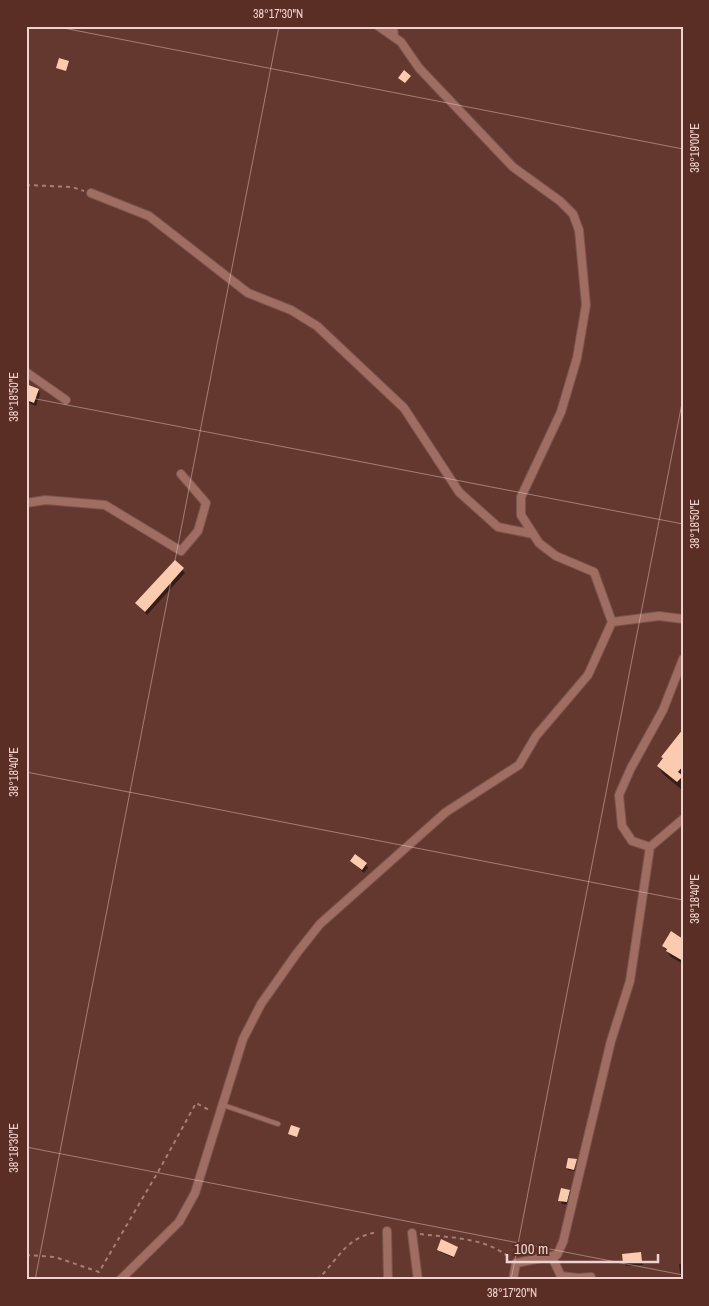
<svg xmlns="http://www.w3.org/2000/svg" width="709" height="1306" viewBox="0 0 709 1306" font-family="'Archivo Narrow',sans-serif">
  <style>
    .shadow { fill: #0007 }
    .building { fill: #facbae }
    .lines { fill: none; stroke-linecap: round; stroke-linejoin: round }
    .lane-casing { stroke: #7a544d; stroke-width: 6 }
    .street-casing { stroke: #7a544d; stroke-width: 10 }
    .path { stroke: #a47f77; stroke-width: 2; stroke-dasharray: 4 4; stroke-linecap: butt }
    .lane { stroke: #9f6d62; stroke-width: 4 }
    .street { stroke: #9f6d62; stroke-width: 8 }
    .ticks { fill: none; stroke: #f0d3cd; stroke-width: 1; stroke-opacity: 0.45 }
    .neatline { fill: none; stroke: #f0d3cd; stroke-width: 2 }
    .ticks-label { font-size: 12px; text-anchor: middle; fill: #f0d3cd }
  </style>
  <rect width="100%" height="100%" fill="#65382f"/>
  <path class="shadow" d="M26,390H38L40,394L36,406L26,402Z
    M175,562L185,573L147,615L136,603Z
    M683,731V789L682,790L663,774L658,766Z
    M351,861L366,864L368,868L364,873Z
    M683,940V964L671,957L663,946Z
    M576,1160L575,1171L568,1170L567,1168Z
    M569,1191L571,1195L569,1205L562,1204L560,1200Z
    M442,1240L457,1248L454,1258L440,1252Z
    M640,1253L643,1265L626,1266L624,1263Z
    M679,1264H683V1280H681Z"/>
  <path class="building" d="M59,58L69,61L66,71L56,68Z
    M404,70L411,76L405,83L398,78Z
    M26,384L39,389L34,403L26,400Z
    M175,560L184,568L145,612L135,603Z
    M683,729V766L678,772L683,776L677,782L657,766L663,758L661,757Z
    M355,854L367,863L362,870L350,861Z
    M671,931L683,939V961L666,951L667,949L662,946Z
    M291,1125L300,1128L297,1137L288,1134Z
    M568,1158L577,1159L574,1170L566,1168Z
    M561,1188L570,1190L567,1202L558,1201Z
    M441,1239L458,1247L454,1257L437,1250Z
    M641,1252L642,1261L623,1263L622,1254Z"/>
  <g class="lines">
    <defs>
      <path id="lane" d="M223,1105L278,1124"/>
      <path id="street" d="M393,26L394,37
        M91,193L149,216L248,293L291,310L317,326L404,408L459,492L498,527L533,534
        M26,372L66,400
        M26,503L46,500L105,505L181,551L198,531L206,503L181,474
        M612,622L659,616L683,619
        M650,847L632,841L622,826L619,795L631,768L663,710L683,659
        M387,1231L388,1280
        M412,1233L418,1280
        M552,1257L561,1276L578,1278L591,1277
        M120,1280L179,1222L195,1193L243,1039L261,1004L297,953L320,924L446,812L519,765L536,736L588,675L612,622L594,572L556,556L539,543L521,515V497L561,412L577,358L586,305L579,230L573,214L560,201L513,167L419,68L401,42L378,26
        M513,1280L516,1263L557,1255L563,1242L611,1041L630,981L650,847L683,819"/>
    </defs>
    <use href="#lane" class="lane-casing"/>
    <use href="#street" class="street-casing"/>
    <path class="path" d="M26,185L72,187L84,191
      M420,1234C451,1238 485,1237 510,1258
      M26,1255L55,1257L99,1272L158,1172L196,1103L211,1111
      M317,1280C339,1259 345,1237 378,1232"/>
    <use href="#lane" class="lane"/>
    <use href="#street" class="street"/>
  </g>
  <path class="ticks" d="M53,26L683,149M26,397L683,524M26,772L683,900M26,1147L683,1275M35,1280L279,26M511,1280L683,398"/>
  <rect width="709" height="1306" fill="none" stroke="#5a2e25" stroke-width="55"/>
  <path d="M507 1254v8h151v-8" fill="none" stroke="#f0d3cd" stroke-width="2.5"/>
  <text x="514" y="1254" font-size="15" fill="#f0d3cd" stroke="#5a2e25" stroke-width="4" paint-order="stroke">100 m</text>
  <rect x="28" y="28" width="654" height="1250" class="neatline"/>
  <g class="ticks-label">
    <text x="278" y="18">38°17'30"N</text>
    <text transform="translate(695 148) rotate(-90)" y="4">38°19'00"E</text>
    <text transform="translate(14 397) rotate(-90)" y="4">38°18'50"E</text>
    <text transform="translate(695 524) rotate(-90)" y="4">38°18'50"E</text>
    <text transform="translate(14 772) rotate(-90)" y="4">38°18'40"E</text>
    <text transform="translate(695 899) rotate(-90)" y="4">38°18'40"E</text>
    <text transform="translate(14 1148) rotate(-90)" y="4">38°18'30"E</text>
    <text x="512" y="1297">38°17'20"N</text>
  </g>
</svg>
